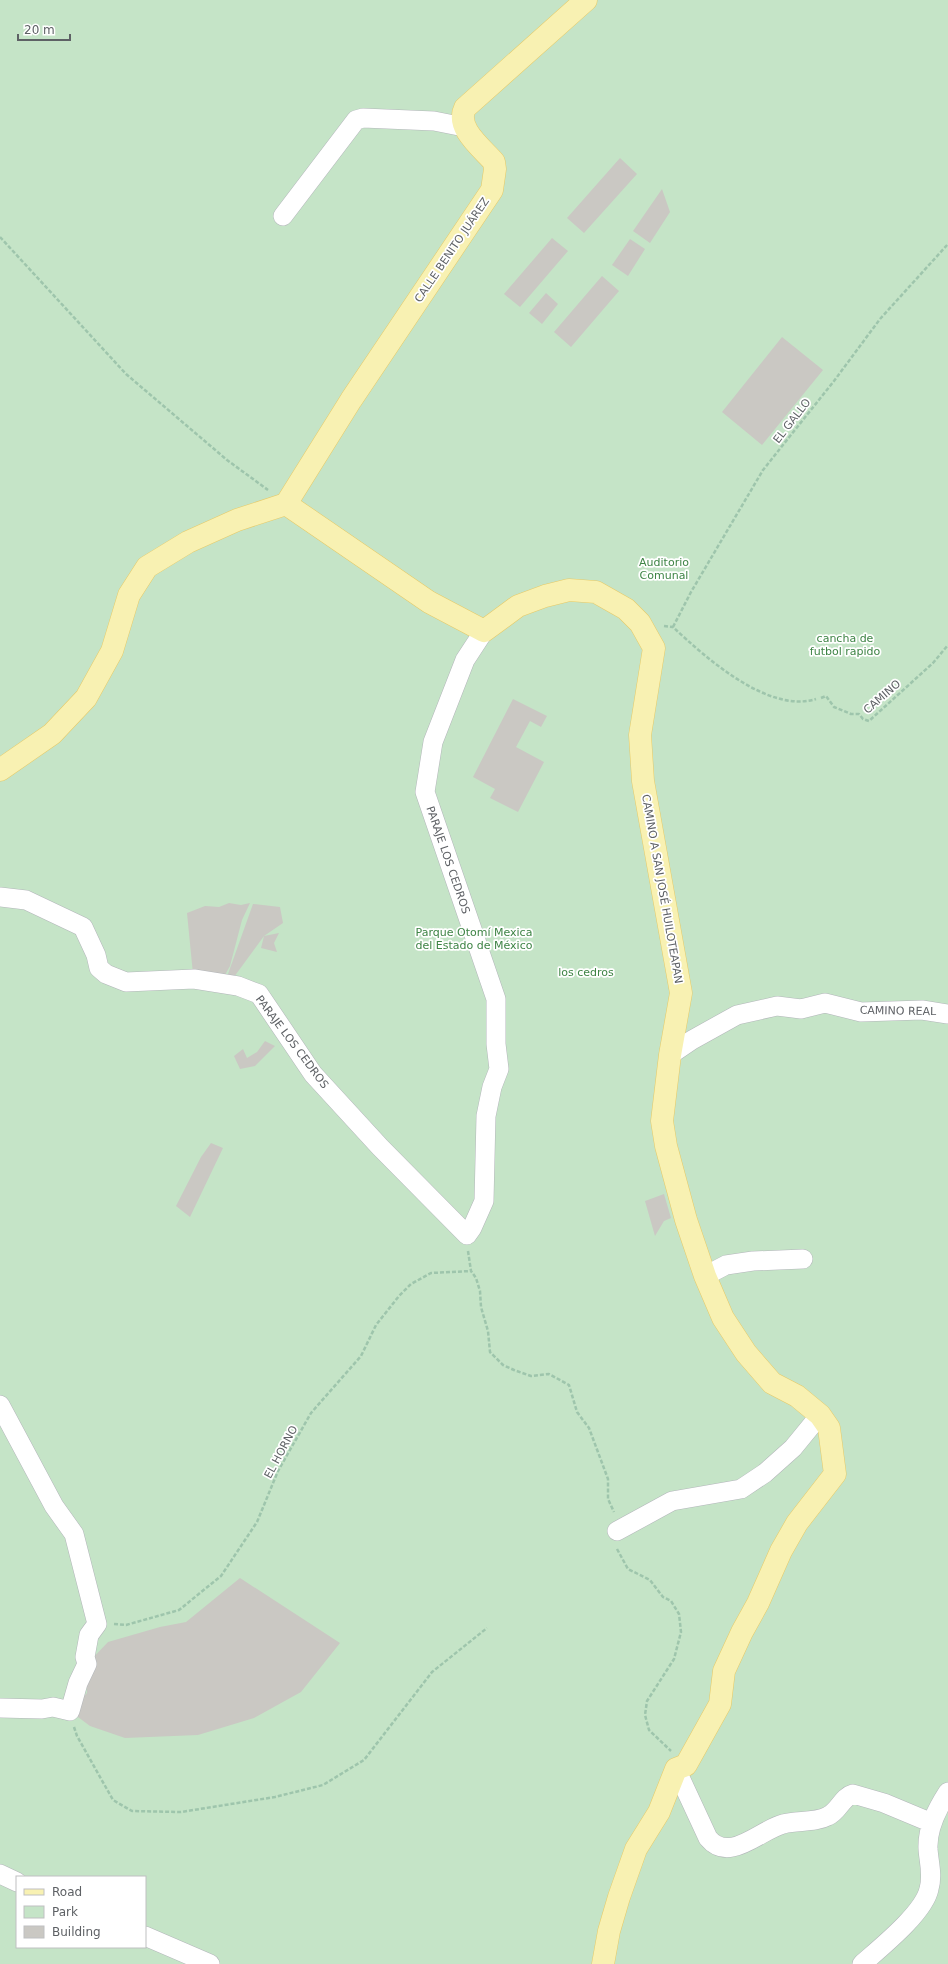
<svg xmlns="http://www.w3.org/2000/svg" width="948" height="1964" viewBox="0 0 948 1964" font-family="'DejaVu Sans',sans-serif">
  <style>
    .green { fill: #c5e4c7; fill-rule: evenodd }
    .building { fill: #cac8c3 }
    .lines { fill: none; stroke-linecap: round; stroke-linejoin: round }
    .minor-casing { stroke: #b3b6ba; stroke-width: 20 }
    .major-casing { stroke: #e6ca68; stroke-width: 23 }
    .path { stroke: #9ec5ac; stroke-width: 2.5; stroke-dasharray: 4 2; stroke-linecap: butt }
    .minor { stroke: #fff; stroke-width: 19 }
    .major { stroke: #f8f1b2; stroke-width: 22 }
    .labels { text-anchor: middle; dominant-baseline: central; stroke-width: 3.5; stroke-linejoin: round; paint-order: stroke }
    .street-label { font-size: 11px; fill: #5e6165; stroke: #fff }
    .park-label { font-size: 11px; fill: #3e8445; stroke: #fff }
  </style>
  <rect width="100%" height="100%" fill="#efede6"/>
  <path class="green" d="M0,0H948V1964H0ZM17,1877H145V1947H17Z"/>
  <path class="building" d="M620,158L637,174L584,233L567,218Z
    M662,189L670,212L650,243L633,231Z
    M552,238L568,251L520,307L504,294Z
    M630,239L645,249L628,276L612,265Z
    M602,276L619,291L571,347L554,332Z
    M546,293L558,304L542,324L529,313Z
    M782,337L823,370L762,445L722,412Z
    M513,699L547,716L541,727L530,721L516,747L544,762L518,812L490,798L495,789L473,777Z
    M229,903L241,905L250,903L242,920L230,966L225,975L193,974L187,913L205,906L219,907Z
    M253,904L280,907L283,923L264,936L279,933L274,943L277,952L261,948L264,936L234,977L228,974Z
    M265,1041L275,1046L255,1066L240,1069L234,1056L243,1049L247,1058L257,1052Z
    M211,1143L223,1148L190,1217L176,1206L201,1157Z
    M664,1194L671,1218L664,1221L655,1236L645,1201Z
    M240,1578L340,1643L301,1692L254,1718L198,1735L125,1738L90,1726L70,1711L87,1693V1664L108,1642L160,1627L186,1622Z"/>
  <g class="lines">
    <defs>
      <path id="minor" d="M283,216L356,120L363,118L434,121L464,127
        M0,897L26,900L83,927L96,955L99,968L106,974L126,982L194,979L238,986L259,994L313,1074L380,1147L467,1235L472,1228L484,1201L486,1116L492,1087L499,1069L496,1044V999L425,792L433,742L465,660L484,631
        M670,1055L692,1040L737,1015L777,1006L801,1009L825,1003L861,1012L922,1010L948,1014
        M705,1276L726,1265L753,1261L803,1259
        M0,1405L54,1506L74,1534L97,1624L89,1635L85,1657L87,1664L78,1683L70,1711L53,1707L42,1709L0,1708
        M617,1531L672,1501L741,1489L765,1473L793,1448L820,1415
        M676,1769L708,1838C729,1864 760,1830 783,1824C797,1820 815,1823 828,1816C839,1811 842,1797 853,1794L884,1803L932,1823
        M0,1874L17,1882
        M145,1936L210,1964
        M862,1964C880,1948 924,1913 929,1889C933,1875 929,1863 928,1849C927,1828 937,1809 948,1792"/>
      <path id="major" d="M286,504L351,400L492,190L495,169L494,162C482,148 455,128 465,108L586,0
        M0,770L52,734L86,698L112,651L129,595L147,567L188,542L237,520L286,504L429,602L484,631L518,606L545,596L569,590L596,592L626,609L640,623L654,648L640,735L643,781L681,993L670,1055L662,1121L666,1146L686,1220L705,1276L723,1318L746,1353L772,1383L797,1396L820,1415L829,1428L835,1474L797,1523L781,1551L758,1603L742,1632L724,1671L720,1704L686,1765L676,1769L659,1812L636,1849L619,1897L609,1931L603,1964"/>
    </defs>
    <use href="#minor" class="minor-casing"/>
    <use href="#major" class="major-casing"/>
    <path class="path" d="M0,237L126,374L227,460L268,490
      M664,626L673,627C705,657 768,714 816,699
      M673,627L691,592L763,470L834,381L880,319L948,244
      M821,698L826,696L834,707L851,714H859L863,719L869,721L933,663L948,645
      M468,1251L471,1271L476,1278L480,1291L481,1307L488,1331L490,1352L503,1365L514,1370L531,1376L549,1374L569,1385L577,1412L589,1428L608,1479V1499L614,1512
      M617,1549L628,1569L650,1580L663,1597L671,1601L679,1614L681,1632L674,1659L647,1701L645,1715L649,1730L671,1751
      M114,1624L126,1625L179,1610L221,1576L257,1522L278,1471L311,1413L361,1356L376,1325L399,1296L411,1284L431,1273L471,1271
      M74,1727L77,1736L113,1800L132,1811L181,1812L275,1797L323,1785L364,1760L432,1672L487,1628"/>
    <use href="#minor" class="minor"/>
    <use href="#major" class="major"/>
  </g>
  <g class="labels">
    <g class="street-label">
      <text transform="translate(452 250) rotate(-56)">CALLE BENITO JUÁREZ</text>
      <text transform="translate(792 421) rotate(-52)">EL GALLO</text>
      <text transform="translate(882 697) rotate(-41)">CAMINO</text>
      <text transform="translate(448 860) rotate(71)">PARAJE LOS CEDROS</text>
      <text transform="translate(662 889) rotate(80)">CAMINO A SAN JOSÉ HUILOTEAPAN</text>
      <text transform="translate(898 1011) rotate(1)">CAMINO REAL</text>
      <text transform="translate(292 1042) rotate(53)">PARAJE LOS CEDROS</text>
      <text transform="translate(281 1452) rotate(-62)">EL HORNO</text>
    </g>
    <g class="park-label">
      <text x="664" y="562">Auditorio<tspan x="664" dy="13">Comunal</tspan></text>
      <text x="845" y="638">cancha de<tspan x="845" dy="13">futbol rapido</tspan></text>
      <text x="474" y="932">Parque Otomí Mexica<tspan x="474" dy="13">del Estado de México</tspan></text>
      <text x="586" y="972">los cedros</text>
    </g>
  </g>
  <rect x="16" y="1876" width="130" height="72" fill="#ffffff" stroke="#bfc0c1"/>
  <rect x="24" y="1889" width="20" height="6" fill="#f8f1b2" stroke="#bfc0c1"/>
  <text x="52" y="1896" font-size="12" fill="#5e6165">Road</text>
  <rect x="24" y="1906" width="20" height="12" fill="#c5e4c7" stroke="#bfc0c1"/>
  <text x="52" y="1916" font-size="12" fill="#5e6165">Park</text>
  <rect x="24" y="1926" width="20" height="12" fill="#cac8c3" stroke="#bfc0c1"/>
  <text x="52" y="1936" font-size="12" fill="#5e6165">Building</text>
  <path d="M18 34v6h52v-6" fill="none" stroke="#5e6165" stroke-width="2"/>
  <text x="24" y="34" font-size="12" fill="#5e6165" stroke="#ffffff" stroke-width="3" paint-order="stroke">20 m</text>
</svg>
